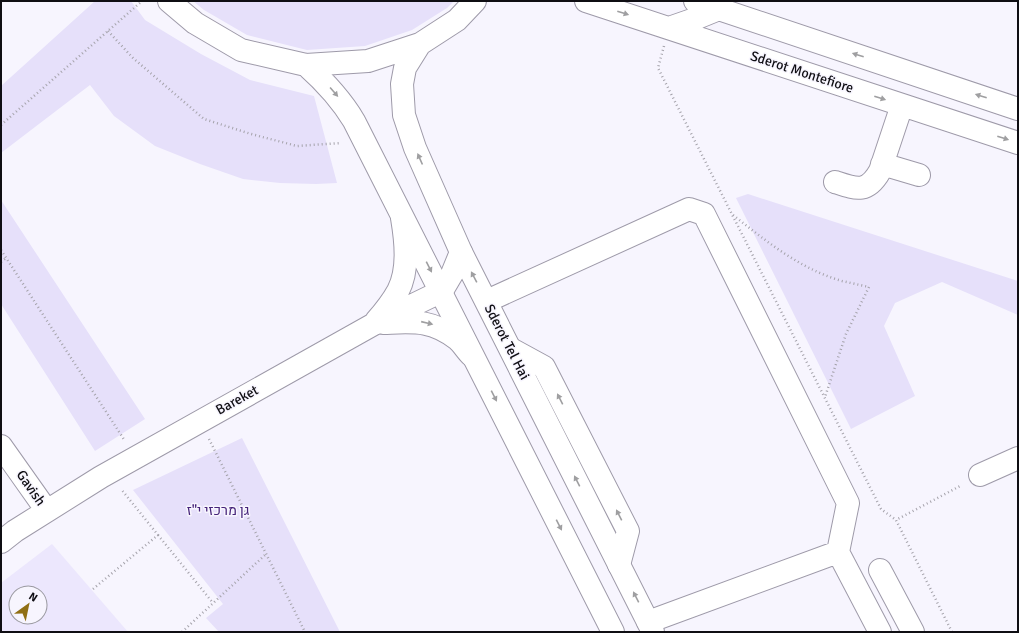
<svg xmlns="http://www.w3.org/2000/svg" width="1019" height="633" viewBox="0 0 1019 633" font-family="Signika,Heebo,sans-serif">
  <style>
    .built { fill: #ece7fd; fill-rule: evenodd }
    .green { fill: #e6e0fa }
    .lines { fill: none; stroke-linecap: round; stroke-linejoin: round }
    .minor-casing { stroke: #9e9aa9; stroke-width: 24 }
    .major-casing { stroke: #9e9aa9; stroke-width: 24 }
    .path { stroke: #a5a3ab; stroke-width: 2.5; stroke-dasharray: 1 3; stroke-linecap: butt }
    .minor { stroke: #fff; stroke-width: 22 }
    .major { stroke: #fff; stroke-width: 22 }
    .oneway { fill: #9f9fa1 }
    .labels { text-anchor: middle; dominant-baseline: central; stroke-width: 3; stroke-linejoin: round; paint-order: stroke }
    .street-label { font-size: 14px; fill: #0f0e13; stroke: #f7f5fe }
    .park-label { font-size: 14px; fill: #452379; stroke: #f7f5fe }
  </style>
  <rect width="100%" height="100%" fill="#f7f5fe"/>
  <path class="built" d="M52,544L128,632H1V583ZM16,593H40V617H16Z"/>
  <path class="green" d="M95,1H131L145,20L201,54L250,80L314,96L337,183L316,184L280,183L243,179L200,164L155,146L114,116L90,85L1,153V86Z
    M193,1H454L447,8L412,30L365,46L307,50L247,35L204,10Z
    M748,194L1018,281V315L942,282L895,303L884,326L915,396L851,429L736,198Z
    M1,200L145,419L95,451L1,304Z
    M242,438L340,632H219L206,618L223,604L133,490Z"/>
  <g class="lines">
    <defs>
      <path id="minor" d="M586,1L1018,143
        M695,1L1018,109
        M669,28L692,20L719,9L721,2
        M882,164L919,175
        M835,182C856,189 867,194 880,171L902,105
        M487,301L689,209L704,214L848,503L838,552L648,622
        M376,321C384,312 392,302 398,291C409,270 406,242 402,218
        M383,323C413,322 431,319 457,339C462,343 466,350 471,355
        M511,349L544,367L628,531L619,565
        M1,446L47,511
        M980,475L1018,458
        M1,542L15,531L101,477L374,324L442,291L452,274L461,252
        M838,552L880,632
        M880,570L913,632"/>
      <path id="major" d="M169,1L195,23L241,50L306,65L368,61L420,44L457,20L475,1
        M420,44L405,68L402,84L404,115L415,148L461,252L653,632
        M306,65C325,82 341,99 354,121L613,632"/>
    </defs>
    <use href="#minor" class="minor-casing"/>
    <use href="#major" class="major-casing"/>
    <path class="path" d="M108,31L133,58L204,119L251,134L297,146L341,143
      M664,46L658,68L881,509L896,520
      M1,125L142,1
      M733,215C766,241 800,269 842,281C851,283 860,285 869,287L846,334L825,397
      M1,250L125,441
      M1,262L6,258
      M209,439L305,632
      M158,535L213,603
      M93,589L158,535L121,489
      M182,632L266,554
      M952,632L896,520L962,485"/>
    <use href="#minor" class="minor"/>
    <use href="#major" class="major"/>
  </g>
  <defs><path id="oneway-solid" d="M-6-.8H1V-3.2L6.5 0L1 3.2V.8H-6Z"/></defs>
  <g class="oneway">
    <use href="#oneway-solid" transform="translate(623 13) rotate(18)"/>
    <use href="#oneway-solid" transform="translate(858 55) rotate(-162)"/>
    <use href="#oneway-solid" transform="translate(334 92) rotate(49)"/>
    <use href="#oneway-solid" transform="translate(981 96) rotate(-162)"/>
    <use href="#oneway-solid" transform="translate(880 98) rotate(18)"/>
    <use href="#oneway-solid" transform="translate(1003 138) rotate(18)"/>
    <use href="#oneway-solid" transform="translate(420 159) rotate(-114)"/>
    <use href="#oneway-solid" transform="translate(429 267) rotate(63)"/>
    <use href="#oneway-solid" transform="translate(474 277) rotate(-118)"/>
    <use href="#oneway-solid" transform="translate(427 323) rotate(13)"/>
    <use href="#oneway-solid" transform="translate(494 396) rotate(63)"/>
    <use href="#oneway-solid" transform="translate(560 399) rotate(-117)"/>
    <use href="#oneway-solid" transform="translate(577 481) rotate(-117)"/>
    <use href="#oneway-solid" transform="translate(619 515) rotate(-117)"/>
    <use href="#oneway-solid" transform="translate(559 525) rotate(63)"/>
    <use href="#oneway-solid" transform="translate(636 597) rotate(-117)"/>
  </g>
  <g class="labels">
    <g class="street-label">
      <text transform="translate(802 72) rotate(18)">Sderot Montefiore</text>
      <text transform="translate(507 342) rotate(63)">Sderot Tel Hai</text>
      <text transform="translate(237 400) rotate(-29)">Bareket</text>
      <text transform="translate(31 488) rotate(55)">Gavish</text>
    </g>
    <g class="park-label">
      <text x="218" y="510">גן מרכזי י"ז</text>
    </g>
  </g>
  <rect width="1019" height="633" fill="none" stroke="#0f0e13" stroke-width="4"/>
  <g transform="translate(28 605) rotate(33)"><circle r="19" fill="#f7f5fe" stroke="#9a99a0"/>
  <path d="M0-3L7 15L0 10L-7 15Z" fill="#906f14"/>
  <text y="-6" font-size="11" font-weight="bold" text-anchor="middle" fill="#0f0e13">N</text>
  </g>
</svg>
